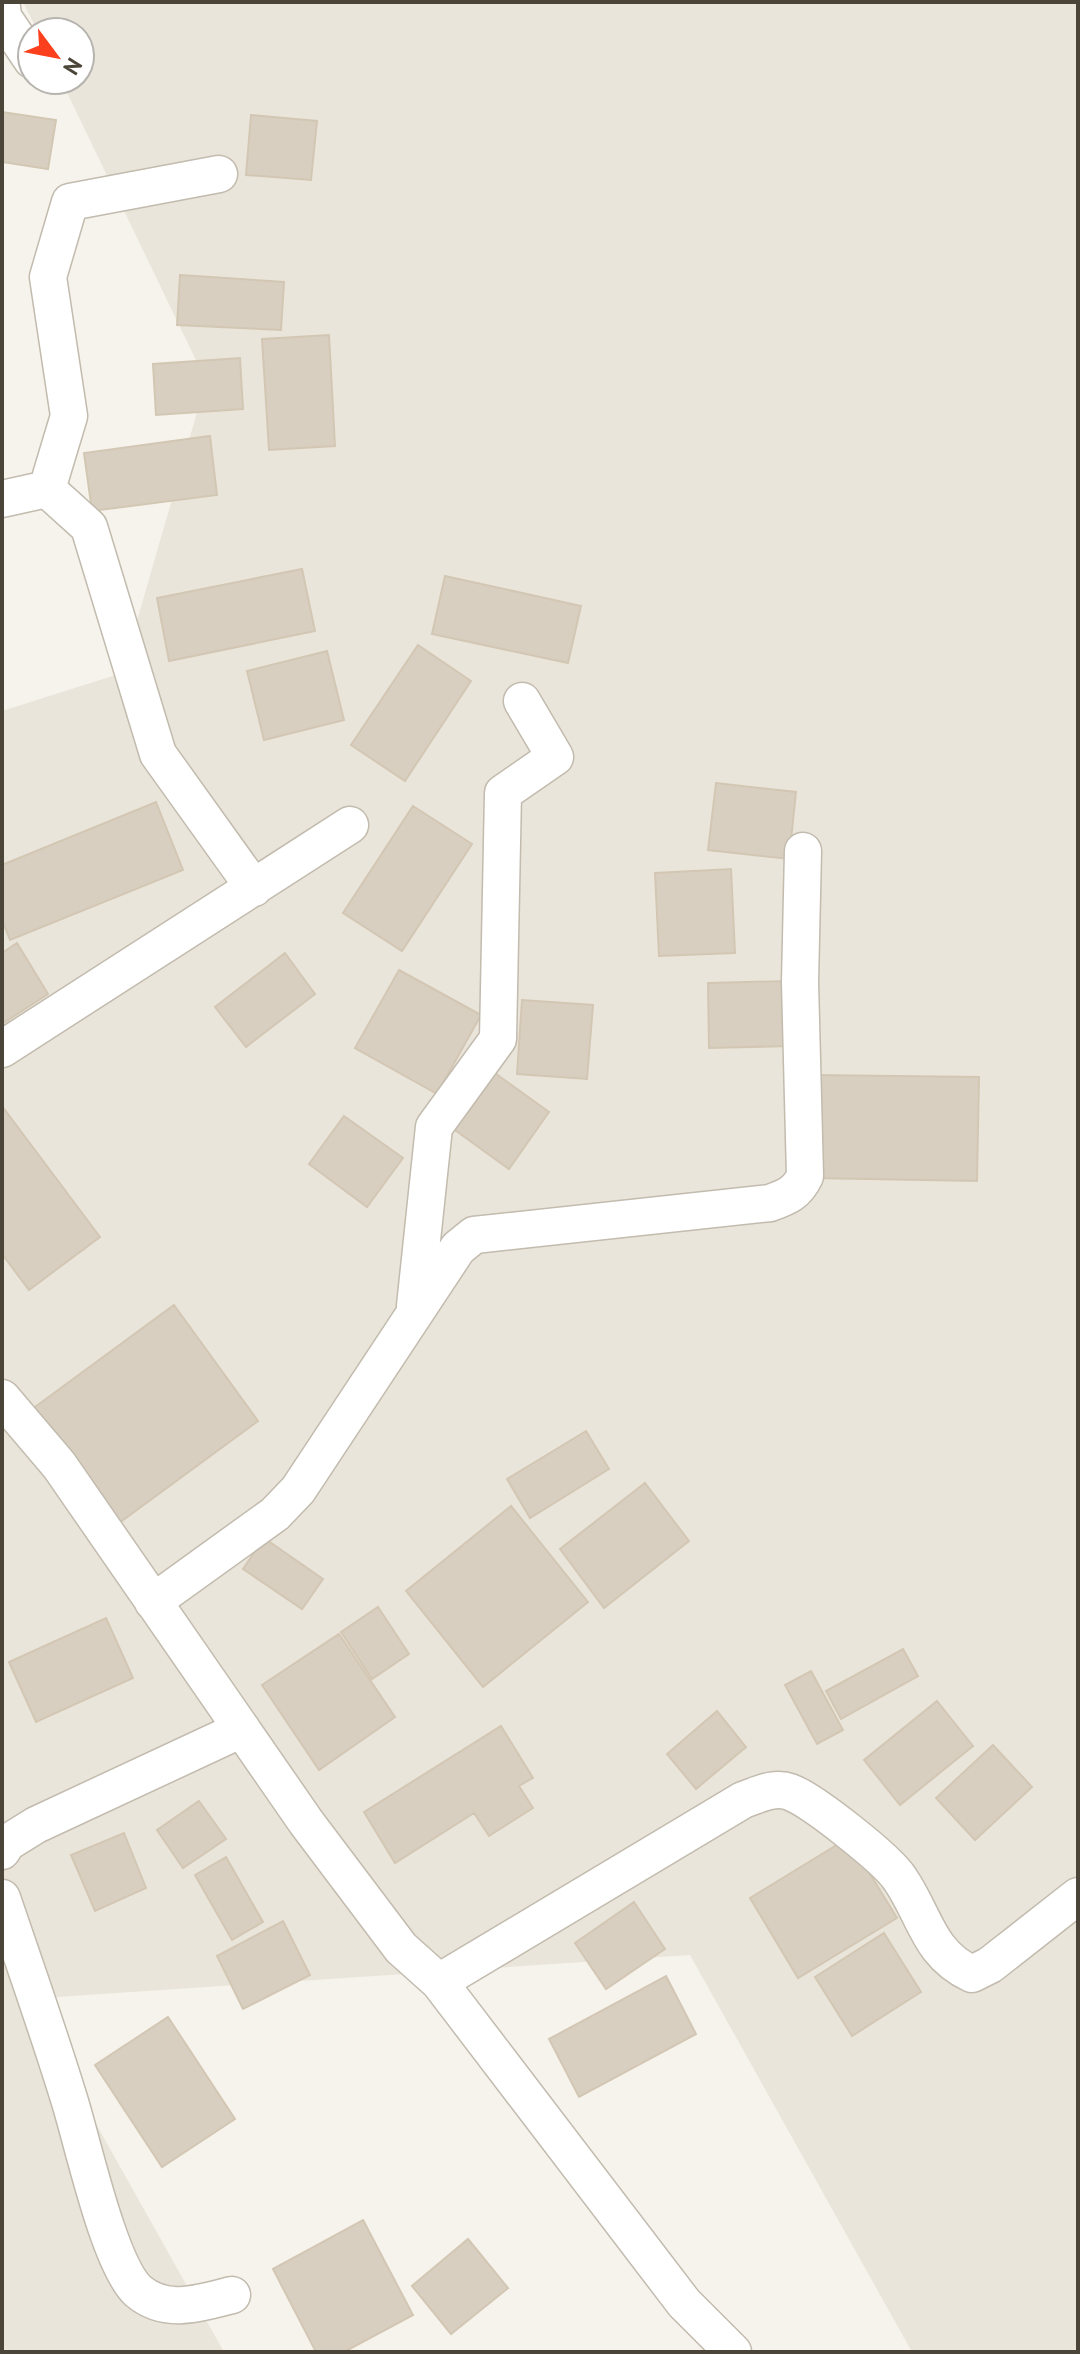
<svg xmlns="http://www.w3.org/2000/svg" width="1080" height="2354" viewBox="0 0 1080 2354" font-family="'PT Sans',sans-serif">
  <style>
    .residential { fill: #eae5da }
    .building { fill: #d8cfc1; stroke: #d3c7b4; stroke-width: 2 }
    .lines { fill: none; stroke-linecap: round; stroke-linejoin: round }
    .street-casing { stroke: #c2bbae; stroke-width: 39 }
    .street { stroke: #fff; stroke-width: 36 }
  </style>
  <rect width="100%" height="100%" fill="#f6f3ec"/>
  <path class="residential" d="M23,2H1078V2352H912L690,1955L26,1999L224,2352H2V711L122,673L206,381L61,80H80V32H38Z"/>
  <path class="building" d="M2,112L56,120L48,169L2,162Z
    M251,115L317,121L311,180L246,175Z
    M180,275L284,282L281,330L177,325Z
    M329,335L335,446L269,450L262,339Z
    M240,358L243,409L156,415L153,364Z
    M210,436L217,495L92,511L84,453Z
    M302,569L315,631L169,661L157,598Z
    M445,576L581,606L568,663L432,634Z
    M418,645L471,681L405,781L351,745Z
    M327,651L344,720L264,740L247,671Z
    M716,783L796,792L789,859L708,850Z
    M156,802L183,870L10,940L2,920V865Z
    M413,806L472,844L402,951L343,913Z
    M731,869L735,953L659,956L655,873Z
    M17,943L48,994L2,1024V953Z
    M285,953L315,994L246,1047L215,1007Z
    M399,970L481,1015L437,1094L355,1048Z
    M788,981L789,1046L709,1048L708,983Z
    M522,1000L593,1005L587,1079L517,1074Z
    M488,1068L549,1112L509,1169L448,1125Z
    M814,1075L979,1077L977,1181L811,1178Z
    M2,1106L100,1237L29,1290L2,1254Z
    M344,1116L403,1158L367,1207L309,1164Z
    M174,1305L258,1421L115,1526L31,1410Z
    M586,1431L609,1469L530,1518L507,1479Z
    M645,1483L689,1541L604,1608L560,1549Z
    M511,1506L588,1602L483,1687L406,1591Z
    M264,1538L323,1579L302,1609L243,1569Z
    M378,1607L409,1654L372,1679L341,1632Z
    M106,1618L133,1678L36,1722L9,1662Z
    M339,1634L395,1717L319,1770L262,1685Z
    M903,1649L918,1676L841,1719L826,1691Z
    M811,1671L843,1730L817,1744L785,1685Z
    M937,1701L973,1746L900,1805L864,1760Z
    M717,1711L746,1747L696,1789L667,1754Z
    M501,1726L533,1778L519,1786L533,1808L489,1836L474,1813L395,1863L364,1812Z
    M993,1745L1032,1787L975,1840L936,1798Z
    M199,1801L226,1839L183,1868L157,1830Z
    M124,1833L146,1888L95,1911L71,1855Z
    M848,1838L897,1918L798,1978L750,1898Z
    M226,1857L263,1922L232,1940L195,1875Z
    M634,1902L665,1949L606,1989L575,1943Z
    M283,1921L310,1975L243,2009L217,1956Z
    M884,1933L921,1992L852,2036L815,1977Z
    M666,1976L696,2034L579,2097L549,2039Z
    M168,2017L235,2119L162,2167L95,2065Z
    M363,2220L413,2315L344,2352H316L273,2269Z
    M468,2239L508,2288L451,2334L412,2286Z"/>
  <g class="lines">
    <defs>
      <path id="street" d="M2,7L3,17L32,60
        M47,489L89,527L158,754L254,888
        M47,489L69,416L48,277L70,202L219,174
        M2,499L47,489
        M2,1049L350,825
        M415,1306L434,1127L498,1039L503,793L555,757L522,701
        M2,1398L59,1465L306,1822L401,1948L439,1982L684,2303L733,2352
        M153,1602L275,1514L298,1490L458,1248L474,1235L770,1203C787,1197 797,1193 805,1176L800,982L803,851
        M2,1851L7,1843L36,1825L242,1729
        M2,1898C25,1966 49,2033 70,2102C83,2144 109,2264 138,2291C166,2315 201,2303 232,2295
        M439,1982L743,1800C758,1795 774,1786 790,1792C812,1800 887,1859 900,1879C925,1915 928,1954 972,1974L990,1965L1078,1896"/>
    </defs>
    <use href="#street" class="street-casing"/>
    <use href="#street" class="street"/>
  </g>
  <rect width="1080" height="2354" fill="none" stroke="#4b4439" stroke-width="8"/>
  <g transform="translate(56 56) rotate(122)"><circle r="38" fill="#ffffff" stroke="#b7b4b0" stroke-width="2"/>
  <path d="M0-6L14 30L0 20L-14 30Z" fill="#fc3f1d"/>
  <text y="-12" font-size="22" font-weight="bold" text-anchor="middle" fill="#4b4439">N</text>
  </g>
</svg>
